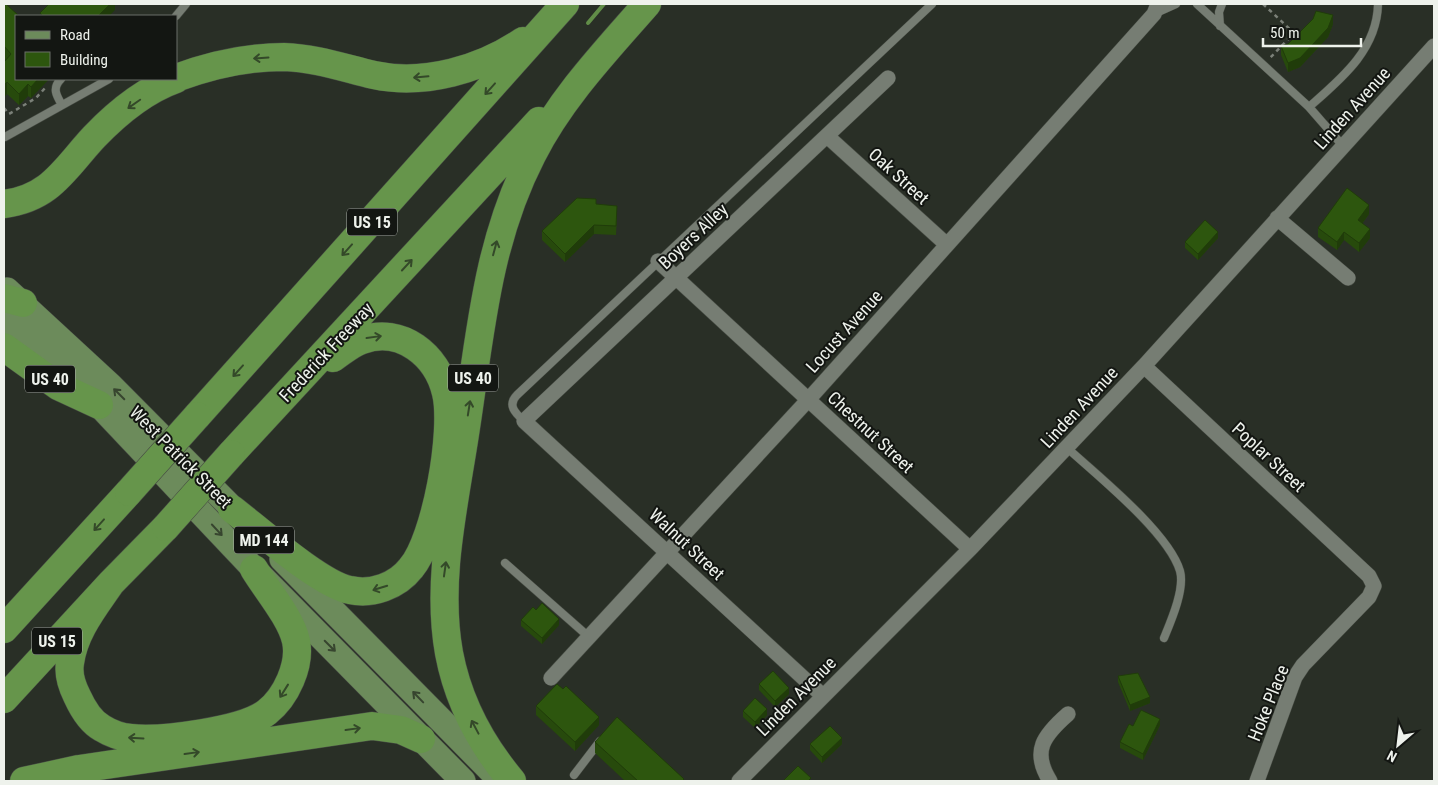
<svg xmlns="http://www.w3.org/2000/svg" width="1438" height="785" viewBox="0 0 1438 785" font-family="'Roboto Condensed',sans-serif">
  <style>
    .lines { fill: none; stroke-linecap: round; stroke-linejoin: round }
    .stream { stroke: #618d48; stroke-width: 4 }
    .lane-casing { stroke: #474c44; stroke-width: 9 }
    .street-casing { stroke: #474c44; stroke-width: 16 }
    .primary-casing { stroke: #474c44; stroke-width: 26 }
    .highway-casing { stroke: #474c44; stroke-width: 29 }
    .path { stroke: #7b8078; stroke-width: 2.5; stroke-dasharray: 4 4; stroke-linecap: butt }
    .lane { stroke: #767d73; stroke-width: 8 }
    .street { stroke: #767d73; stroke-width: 15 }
    .primary { stroke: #6c8b5b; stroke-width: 25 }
    .highway { stroke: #66954b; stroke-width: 28 }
    .highway-bridge-casing { stroke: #474c44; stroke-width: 29; stroke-linecap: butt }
    .highway-bridge { stroke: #66954b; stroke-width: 28 }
    .wall { fill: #274a0c }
    .shaded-wall { fill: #203c0a }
    .building { fill: #2d560e; stroke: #203c0a }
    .oneway { stroke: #344929 }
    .oneway2 { stroke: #37452f }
    .labels { text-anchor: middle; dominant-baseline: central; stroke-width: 4; stroke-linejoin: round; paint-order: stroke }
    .shield { fill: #131612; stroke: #acb0ab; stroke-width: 1 }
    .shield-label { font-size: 16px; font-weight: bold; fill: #eef2ec }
    .street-label { font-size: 18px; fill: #eef2ec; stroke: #131612 }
  </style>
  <rect width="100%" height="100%" fill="#292f26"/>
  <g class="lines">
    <path class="stream" d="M588,23L604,4"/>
    <defs>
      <path id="lane" d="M1197,4L1309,107L1343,146
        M1156,13L1176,4
        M176,16L186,4
        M1220,26L1219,12L1222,4
        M61,79C52,88 56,95 62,105
        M1309,107C1341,79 1377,50 1378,4
        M5,137L109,79
        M524,421C515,413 507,405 517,395L932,4
        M1066,447C1097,475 1169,533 1180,571C1185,589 1171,621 1164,638
        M505,563L589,637
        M574,775L600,741"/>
      <path id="street" d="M827,136L946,244
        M1277,218L1348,278
        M658,261L970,549
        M1144,366L1369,576L1374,586L1369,597L1303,665L1295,677L1257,781
        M551,678L808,400L1154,14L1158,4
        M823,696L524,421L888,78
        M739,781L970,549L1144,366L1434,46
        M1050,781C1031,751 1044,735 1068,714"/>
      <path id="primary" d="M7,290L111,386L247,523
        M4,317L99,405L254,569L463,781
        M282,559L501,781"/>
      <path id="highway" d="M176,78C211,65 247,57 284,57C316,58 344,68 374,75C424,86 482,69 523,41
        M4,204C51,198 65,168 94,137C116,114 145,90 176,79
        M4,298L23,303
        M4,347L58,386L99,405
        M197,416L565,4
        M231,454L539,121
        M232,509C258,529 321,585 350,590C372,595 397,586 411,568C436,539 455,431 446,393C437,355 401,326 362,340C352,343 342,352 333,358
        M111,583C94,608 74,632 70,663C68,674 72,686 77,696C82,707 91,722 102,728C110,733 121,737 131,738C161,741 243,731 267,712C286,697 301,665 296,641C291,618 266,589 254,569
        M4,629L129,492
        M4,699L111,583L166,527
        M24,781L79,769L372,726L401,730L421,739
        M512,781C481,744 458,701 449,653C436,581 454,506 465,434C480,338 486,244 532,155C561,98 605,52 647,4"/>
    </defs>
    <use href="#lane" class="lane-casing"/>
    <use href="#street" class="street-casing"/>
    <use href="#primary" class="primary-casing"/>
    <use href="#highway" class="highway-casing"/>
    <path class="path" d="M1263,4L1294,33L1269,59
      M4,108L9,114L36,98L46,87"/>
    <use href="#lane" class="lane"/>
    <use href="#street" class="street"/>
    <use href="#primary" class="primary"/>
    <use href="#highway" class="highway"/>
    <defs>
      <path id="highway-bridge" d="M129,492L197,416
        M166,527L231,454"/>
    </defs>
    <use href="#highway-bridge" class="highway-bridge-casing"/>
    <use href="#highway-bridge" class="highway-bridge"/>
  </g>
  <path class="wall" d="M4,4L49,79L31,98L28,96L19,105L7,94L4,97V62L6,60L4,58Z
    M1333,24L1328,37L1300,67L1288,72L1281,55V46L1288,44Z
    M596,204L617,214L616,235L594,234L565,262L542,240V231Z
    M1369,214L1362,224L1370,238L1359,252L1344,240L1337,250L1318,237V228Z
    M1218,238L1198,260L1185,248V242Z
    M536,610L559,625L542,644L521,626V620Z
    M1118,676L1150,703L1130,711L1118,682Z
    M759,684L789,694L775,707L759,690Z
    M536,706L599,725L575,751L536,715Z
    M743,711L767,715L755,728L743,717Z
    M1160,725L1143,760L1120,748V742L1133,726Z
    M595,742L684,781H625L595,753Z
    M810,744H842L822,763L810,750Z"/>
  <path class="shaded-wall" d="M110,4H115V10L109,16H98Z
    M1333,15V24L1328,37L1300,67L1288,72V63Z
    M38,79H49L31,98V87Z
    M7,82V94L4,97V85Z
    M28,84V96L19,105V94Z
    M1369,205V214L1358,229V220Z
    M594,225V234L565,262V254Z
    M1370,229V238L1359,252V243Z
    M1218,232V238L1198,260V254Z
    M1344,232V240L1337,250V242Z
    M559,619V625L542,644V638Z
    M789,688V694L775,707V701Z
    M1150,697V703L1130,711V705Z
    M767,709V715L755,728V722Z
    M599,717V725L575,751V742Z
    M1160,719V725L1143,760V754Z
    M842,738V744L822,763V757Z"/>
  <path class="building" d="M4,4H6L19,16H16V79H38L31,87L28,84L19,94L7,82L4,85V62L11,54L4,46Z
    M49,4H110L98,16H43L40,13Z
    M1316,11L1333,15L1328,28L1300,58L1288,63L1281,46L1288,44L1313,19Z
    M1347,188L1369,205L1358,220L1370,229L1359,243L1344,232L1337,242L1318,228Z
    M577,198L596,199V204L617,206L616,226L594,225L565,254L542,231Z
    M1205,220L1218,232L1198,254L1185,242Z
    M542,603L559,619L542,638L521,620L533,607L536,610Z
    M773,671L789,688L775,701L759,684Z
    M1138,673L1150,697L1130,705L1118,676Z
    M557,684L563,689L566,686L599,717L575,742L536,706Z
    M755,698L767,709L755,722L743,711Z
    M1141,710L1160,719L1143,754L1120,742L1129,724L1133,726Z
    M617,717L684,779L682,781H638L595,742Z
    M830,726L842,738L822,757L810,744Z
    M798,766L811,778L808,781H783Z"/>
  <defs><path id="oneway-shaft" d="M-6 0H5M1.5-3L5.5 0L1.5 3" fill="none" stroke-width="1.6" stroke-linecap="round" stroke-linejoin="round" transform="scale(1.25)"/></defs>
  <g class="oneway">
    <use href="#oneway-shaft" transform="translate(261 58) rotate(176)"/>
    <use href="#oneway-shaft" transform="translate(421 77) rotate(175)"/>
    <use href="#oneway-shaft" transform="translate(490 89) rotate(132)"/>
    <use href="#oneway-shaft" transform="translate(134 104) rotate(145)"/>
    <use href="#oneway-shaft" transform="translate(495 248) rotate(-75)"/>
    <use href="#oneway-shaft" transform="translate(347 250) rotate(132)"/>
    <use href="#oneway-shaft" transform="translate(407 265) rotate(-47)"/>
    <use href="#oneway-shaft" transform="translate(374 337) rotate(-8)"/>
    <use href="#oneway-shaft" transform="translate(238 371) rotate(132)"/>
    <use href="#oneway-shaft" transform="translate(469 408) rotate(-81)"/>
    <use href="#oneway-shaft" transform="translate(99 525) rotate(132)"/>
    <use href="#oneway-shaft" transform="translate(445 569) rotate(-82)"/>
    <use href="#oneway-shaft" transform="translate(380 588) rotate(163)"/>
    <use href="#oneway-shaft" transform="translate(284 691) rotate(122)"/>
    <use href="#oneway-shaft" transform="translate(475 727) rotate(-118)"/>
    <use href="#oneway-shaft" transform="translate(353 729) rotate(-8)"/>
    <use href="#oneway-shaft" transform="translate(136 738) rotate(-177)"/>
    <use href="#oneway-shaft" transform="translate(192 753) rotate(-8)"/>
  </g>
  <g class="oneway2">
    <use href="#oneway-shaft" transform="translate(119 394) rotate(-135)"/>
    <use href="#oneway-shaft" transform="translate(217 530) rotate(47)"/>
    <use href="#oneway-shaft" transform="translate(330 646) rotate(45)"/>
    <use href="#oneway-shaft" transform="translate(418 697) rotate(-134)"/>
  </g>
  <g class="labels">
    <g class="shield">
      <rect x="347" y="208.5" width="50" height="27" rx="4"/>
      <rect x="448" y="364.5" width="50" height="27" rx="4"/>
      <rect x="25" y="365.5" width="50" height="27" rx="4"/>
      <rect x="234" y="526.5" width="60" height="27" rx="4"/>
      <rect x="32" y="627.5" width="50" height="27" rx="4"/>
    </g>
    <g class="shield-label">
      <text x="372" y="222">US 15</text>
      <text x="473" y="378">US 40</text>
      <text x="50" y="379">US 40</text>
      <text x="264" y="540">MD 144</text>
      <text x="57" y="641">US 15</text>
    </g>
    <g class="street-label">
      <text transform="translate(1352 108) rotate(-48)">Linden Avenue</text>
      <text transform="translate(899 176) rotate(42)">Oak Street</text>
      <text transform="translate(693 236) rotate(-43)">Boyers Alley</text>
      <text transform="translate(844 331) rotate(-48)">Locust Avenue</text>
      <text transform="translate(326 352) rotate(-47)">Frederick Freeway</text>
      <text transform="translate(1079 407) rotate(-47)">Linden Avenue</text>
      <text transform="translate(871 432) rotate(43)">Chestnut Street</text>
      <text transform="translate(181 457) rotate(45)">West Patrick Street</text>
      <text transform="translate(1269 457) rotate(43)">Poplar Street</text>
      <text transform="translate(687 544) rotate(43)">Walnut Street</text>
      <text transform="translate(796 696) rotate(-45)">Linden Avenue</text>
      <text transform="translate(1268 703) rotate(-68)">Hoke Place</text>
    </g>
  </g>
  <rect width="1438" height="785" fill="none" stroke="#eef2ec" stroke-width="10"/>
  <rect x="15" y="15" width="162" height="65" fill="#131612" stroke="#6b6e69"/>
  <rect x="25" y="31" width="25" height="8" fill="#6c8b5b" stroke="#6b6e69"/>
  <text x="60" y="40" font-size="15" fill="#eef2ec">Road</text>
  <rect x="25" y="52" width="25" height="15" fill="#2d560e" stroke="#6b6e69"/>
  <text x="60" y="65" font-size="15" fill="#eef2ec">Building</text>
  <g transform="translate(1398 745) rotate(208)" stroke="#131612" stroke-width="4" paint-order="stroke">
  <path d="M0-4L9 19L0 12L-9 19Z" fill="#eef2ec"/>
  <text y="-8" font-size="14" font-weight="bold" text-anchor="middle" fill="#eef2ec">N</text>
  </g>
  <path d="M1263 38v8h98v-8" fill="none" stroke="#eef2ec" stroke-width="2.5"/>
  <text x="1270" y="38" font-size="15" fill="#eef2ec" stroke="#131612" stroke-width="4" paint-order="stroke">50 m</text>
</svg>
